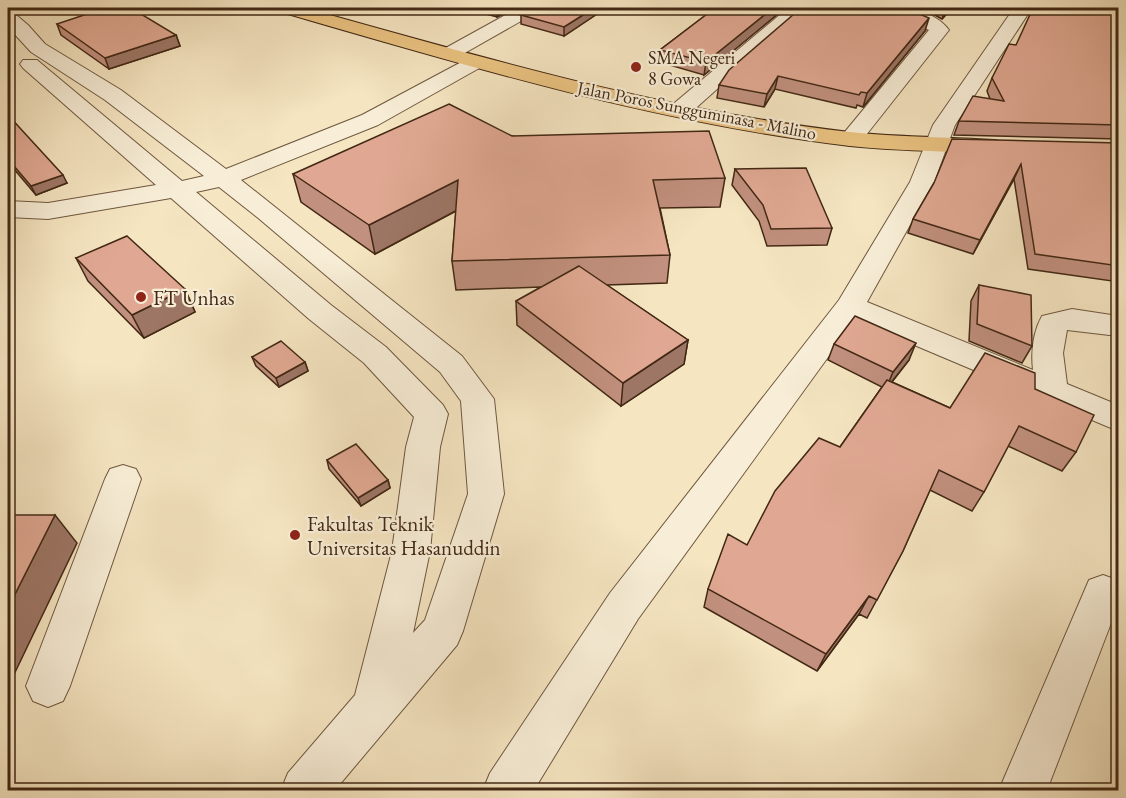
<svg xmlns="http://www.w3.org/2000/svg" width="1126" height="798" viewBox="0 0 1126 798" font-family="'EB Garamond',serif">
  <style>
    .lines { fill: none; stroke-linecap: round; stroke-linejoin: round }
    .minor-casing { stroke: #6f573f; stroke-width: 2 }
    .major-casing { stroke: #422814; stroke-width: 2 }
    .minor { fill: #f8eed7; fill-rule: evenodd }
    .major { fill: #eac280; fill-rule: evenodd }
    .wall { fill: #c1907e; stroke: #422814; stroke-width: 1.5 }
    .shaded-wall { fill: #9d7666; stroke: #422814; stroke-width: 1.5 }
    .building { fill: #e0a892; stroke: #422814; stroke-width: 1.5 }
    .poi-dot { fill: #8f2418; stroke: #f8eed7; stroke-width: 2 }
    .labels { text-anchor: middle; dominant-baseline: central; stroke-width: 4.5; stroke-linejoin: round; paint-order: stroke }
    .far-poi-label { font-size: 18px; fill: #422814; stroke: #f8eed7; text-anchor: start }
    .far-street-label { font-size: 18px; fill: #422814; stroke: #f8eed7 }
    .poi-label { font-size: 21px; fill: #422814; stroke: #f8eed7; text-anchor: start }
  </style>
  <rect width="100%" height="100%" fill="#f5e5c1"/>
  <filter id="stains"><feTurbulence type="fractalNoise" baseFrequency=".00333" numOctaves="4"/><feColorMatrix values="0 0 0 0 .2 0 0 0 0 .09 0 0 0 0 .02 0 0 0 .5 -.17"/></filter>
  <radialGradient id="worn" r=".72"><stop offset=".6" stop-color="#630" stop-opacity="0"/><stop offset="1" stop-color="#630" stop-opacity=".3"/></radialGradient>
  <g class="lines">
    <defs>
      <path id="minor" d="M305,8H329C323,16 311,19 301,17L299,13Z
        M518,8H540L537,12L456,58H442L439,54L442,50Z
        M788,8H808L688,115L680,117L672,115L669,110L672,105Z
        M863,8C889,5 932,6 949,30L859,144L851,146L843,144L839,139L929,30L912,22L866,12Z
        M1014,8H1032L955,125L934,182L867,302L1033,370C1031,352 1033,332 1042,316L1072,309L1118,316V336L1067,330L1063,353L1067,384L1118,405V431L855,320L638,619L534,790H483L490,773L610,593L839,300L910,182L933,125Z
        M8,12L15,14L28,25L45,44L121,90L226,169L362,115L469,58H483L486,62L483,66L378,125L241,180L462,356L494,399L504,494L463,631L457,645L335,790H281L288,773L355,695L392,551L406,447L414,417L364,363L309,319L171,198L48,219L8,217V201L48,203L156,185L23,68L20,64L23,60H37L182,181L204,176L105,100L31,52L8,27ZM219,187L257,217L440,372L461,401L468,494L425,620L413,633L430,551L440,447L448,414L443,405L386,347L331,305L196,192Z
        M123,465L136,469L141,479L70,686L63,701L48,707L33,701L26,686L105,479L110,469Z
        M1103,575L1117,580L1118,605L1047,790H999L1089,580Z"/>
      <path id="major" d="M278,8H305C484,58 665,111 850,132C898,137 947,137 995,140L1003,142L1007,147L1003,152L995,154C947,151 898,151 850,146C656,123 467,66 281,12Z"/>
    </defs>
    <use href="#minor" class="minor-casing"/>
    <use href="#major" class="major-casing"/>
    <use href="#minor" class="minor"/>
    <use href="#major" class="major"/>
  </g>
  <path class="wall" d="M471,8H515L497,17L471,10Z
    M606,8L564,36L521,24V15Z
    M715,8H785L704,75L659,62L660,50Z
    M912,8H952L942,19L933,14Z
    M1119,8V139L954,135L959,121L990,99L987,91L992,78L1016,45Z
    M57,24L176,35L180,46L109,69L61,35Z
    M925,31L863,107L857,105L856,108L775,89L764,107L717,98L719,85Z
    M8,115L67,183L36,195L8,162Z
    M512,136L725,178L720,207L660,208L670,255L667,283L607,285L688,340L684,364L621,406L517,325L516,301L541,287L456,290L452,261L456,211L375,254L301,202L293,174Z
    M1119,143V282L1028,269L1014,179L973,254L908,233L913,219L934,183Z
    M735,169L832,228L827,245L767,246L759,221L732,185Z
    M76,258L185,289L195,312L144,338L88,281Z
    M979,285L1032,346L1022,363L969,341L971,301Z
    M834,344L909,360L892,382L950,408L1035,389L1076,452L1062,471L1008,446L984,492L972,511L930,490L903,551L867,618L859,614L817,671L704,607L708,589L747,545L840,447L882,387L828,360Z
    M252,357L305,362L308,371L279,387L256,366Z
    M327,460L388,480L390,488L361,506L329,469Z"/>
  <path class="shaded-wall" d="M499,8H515L497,17V9Z
    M594,8H606L564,36V27Z
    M773,8H785L704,75L706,62Z
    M946,8H952L942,19Z
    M929,18L925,31L863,107L867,93Z
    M176,35L180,46L109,69L105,58Z
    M778,76L775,89L764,107L767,94Z
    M1021,164L1014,179L973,254L980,240Z
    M63,175L67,183L36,195L31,186Z
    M458,180L461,208L375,254L369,225Z
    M185,289L195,312L144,338L132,315Z
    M688,340L684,364L621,406L623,383Z
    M916,343L909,360L886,389L893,372Z
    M305,362L308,371L279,387L276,378Z
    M388,480L390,488L361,506L358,498Z
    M55,515L77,543L8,687V608Z
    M869,596L859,614L817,671L826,654Z"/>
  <path class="building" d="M105,8H131L176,35L105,58L57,24Z
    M535,8H594L564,27L521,15Z
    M715,8H773L706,62L660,50Z
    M801,8H894L915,12L929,18L867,93L861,92L859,95L778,76L767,94L719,85L729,70Z
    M1033,8H1119V125L959,121L973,96L1004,101L992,78L1009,44L1016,45Z
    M449,104L512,136L709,131L725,178L653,180L670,255L452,261L458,180L369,225L293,174Z
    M8,115L63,175L31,186L8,159Z
    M952,139L1119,143V266L1035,254L1021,164L980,240L913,219L934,183Z
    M806,168L832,228L771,229L763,205L735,169Z
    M127,236L185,289L132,315L76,258Z
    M579,266L688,340L623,383L516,301Z
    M979,285L1031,295L1032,346L977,324Z
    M855,316L916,343L893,372L834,344Z
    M281,341L305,362L276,378L252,357Z
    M985,353L1035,373V389L1094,415L1076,452L1019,426L984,492L939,470L903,551L877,600L869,596L826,654L708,589L728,534L747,545L775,491L819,438L840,447L887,380L950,408Z
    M356,444L388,480L358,498L327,460Z
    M8,515H55L8,608Z"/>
  <g class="poi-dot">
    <circle cx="636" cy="67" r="6"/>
    <circle cx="141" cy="297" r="6"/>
    <circle cx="295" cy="535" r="6"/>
  </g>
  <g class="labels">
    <g class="far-poi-label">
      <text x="648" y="57">SMA Negeri<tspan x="648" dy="21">8 Gowa</tspan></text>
    </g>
    <g class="far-street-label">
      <text transform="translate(697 110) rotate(11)">Jalan Poros Sungguminasa - Malino</text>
    </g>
    <g class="poi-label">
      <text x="153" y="297">FT Unhas</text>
      <text x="307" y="523">Fakultas Teknik<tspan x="307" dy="24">Universitas Hasanuddin</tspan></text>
    </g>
  </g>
  <rect width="1126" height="798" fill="none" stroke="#f5e5c1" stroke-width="30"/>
  <rect x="9" y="9" width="1108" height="780" fill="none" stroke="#422814" stroke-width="3"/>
  <rect x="15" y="15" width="1096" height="768" fill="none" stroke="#422814" stroke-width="1.5"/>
  <rect width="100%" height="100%" filter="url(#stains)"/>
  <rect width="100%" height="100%" fill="url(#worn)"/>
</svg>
